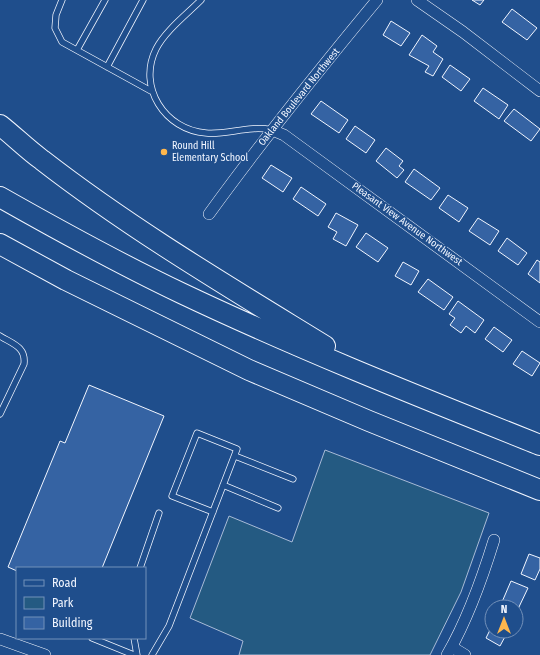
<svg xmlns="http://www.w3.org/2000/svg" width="540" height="655" viewBox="0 0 540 655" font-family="'Fira Sans Condensed',sans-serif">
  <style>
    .green { fill: #245a82; stroke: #a8bbd7 }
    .building { fill: #3563a3; stroke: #f2f6ff }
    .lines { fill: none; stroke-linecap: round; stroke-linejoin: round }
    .lane-casing { stroke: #f2f6ff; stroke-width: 7 }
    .street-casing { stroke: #f2f6ff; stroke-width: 12 }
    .highway-casing { stroke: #f2f6ff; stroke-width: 22 }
    .lane { stroke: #1f4e8c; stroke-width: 5.5 }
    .street { stroke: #1f4e8c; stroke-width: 11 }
    .highway { stroke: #1f4e8c; stroke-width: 20 }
    .poi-dot { fill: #ffb74d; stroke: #1f4e8c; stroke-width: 1.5 }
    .labels { text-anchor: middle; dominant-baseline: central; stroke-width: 3; stroke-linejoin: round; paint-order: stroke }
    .street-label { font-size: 10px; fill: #f2f6ff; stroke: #1f4e8c }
    .poi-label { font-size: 10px; fill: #f2f6ff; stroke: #1f4e8c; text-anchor: start }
  </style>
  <rect width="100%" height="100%" fill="#1f4e8c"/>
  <path class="green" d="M325,450L489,513L461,592L430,655H239L243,641L190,618L229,516L292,542Z"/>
  <path class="building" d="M472,0H484L480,5Z
    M512,9L537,28L527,40L502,22Z
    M391,21L410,33L401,46L383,35Z
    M422,35L437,46L433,52L443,59L433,76L425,72L429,66L409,55Z
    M450,65L470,79L461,91L442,77Z
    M483,88L508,105L499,119L474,101Z
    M321,101L348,120L339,133L311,114Z
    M514,109L540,129L531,141L504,121Z
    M355,126L375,140L366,153L346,139Z
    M386,148L403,161L399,166L404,170L397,178L376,161Z
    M271,165L292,178L283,192L262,178Z
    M414,169L440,188L431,200L405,182Z
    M301,187L326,204L318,216L293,199Z
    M448,195L468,208L459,222L439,208Z
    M336,213L358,225L346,246L333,239L337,232L328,227Z
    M478,218L499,231L490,245L469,231Z
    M366,233L388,248L378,262L356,247Z
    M507,238L527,253L518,265L498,251Z
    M537,260L540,262V283L528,274Z
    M403,262L419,271L411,285L395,276Z
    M428,279L453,297L444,310L418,292Z
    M458,301L484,320L475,333L466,326L461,333L450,325L455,318L449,314Z
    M494,327L512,340L503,352L485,339Z
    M522,351L540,363L532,376L513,364Z
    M89,385L164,416L102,568H17V571L8,567L60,441L65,443Z
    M529,554L540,558V569L535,580L521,574Z
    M511,581L528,588L518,609L516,607L502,602Z
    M492,626V631H508L500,646L486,638Z"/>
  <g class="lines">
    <defs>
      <path id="lane" d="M62,0L56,15L55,28L62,42L151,91
        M201,0C187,14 165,31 156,49C137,87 165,130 206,133C228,135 249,125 272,130
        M77,50L105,0
        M107,67L143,0
        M0,336C13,344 26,347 24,364L0,414
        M235,456L293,479
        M223,485L278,508
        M140,568L159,513
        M92,638L134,655
        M134,638L137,655
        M152,655L169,626L237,449L197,433L172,496L213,512"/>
      <path id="street" d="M417,0L463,32L540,91
        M272,130L284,135L540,322
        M209,214C262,141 319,70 377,0
        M0,639L45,655
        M452,647L465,655
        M447,655C468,619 482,579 494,540"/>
      <path id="highway" d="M0,125C14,136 27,149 42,160C131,229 229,287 325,346
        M0,197C60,231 120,264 181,293C299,349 420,397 540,445
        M0,244L66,280L249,370L369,421L540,490"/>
    </defs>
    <use href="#lane" class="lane-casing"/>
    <use href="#street" class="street-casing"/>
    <use href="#highway" class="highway-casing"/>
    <use href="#lane" class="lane"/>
    <use href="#street" class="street"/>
    <use href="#highway" class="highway"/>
  </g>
  <circle class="poi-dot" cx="164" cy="152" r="4"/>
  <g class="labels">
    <g class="street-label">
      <text transform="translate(299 97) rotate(-51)">Oakland Boulevard Northwest</text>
      <text transform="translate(407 224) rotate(36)">Pleasant View Avenue Northwest</text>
    </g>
    <g class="poi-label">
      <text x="172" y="146">Round Hill<tspan x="172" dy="12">Elementary School</tspan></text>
    </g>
  </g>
  <rect x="16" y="567" width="130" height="72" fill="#1f4e8c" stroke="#7391ba"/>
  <rect x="24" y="580" width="20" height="6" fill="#1f4e8c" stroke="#7391ba"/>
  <text x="52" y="587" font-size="12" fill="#f2f6ff">Road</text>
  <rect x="24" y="597" width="20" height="12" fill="#245a82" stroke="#7391ba"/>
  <text x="52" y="607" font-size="12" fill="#f2f6ff">Park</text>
  <rect x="24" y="617" width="20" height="12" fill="#3563a3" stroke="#7391ba"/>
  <text x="52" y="627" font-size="12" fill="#f2f6ff">Building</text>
  <g transform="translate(504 619)"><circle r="19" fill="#1f4e8c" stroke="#7391ba"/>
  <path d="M0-3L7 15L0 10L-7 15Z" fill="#ffb74d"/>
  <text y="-6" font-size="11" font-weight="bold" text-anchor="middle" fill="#f2f6ff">N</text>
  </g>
</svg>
